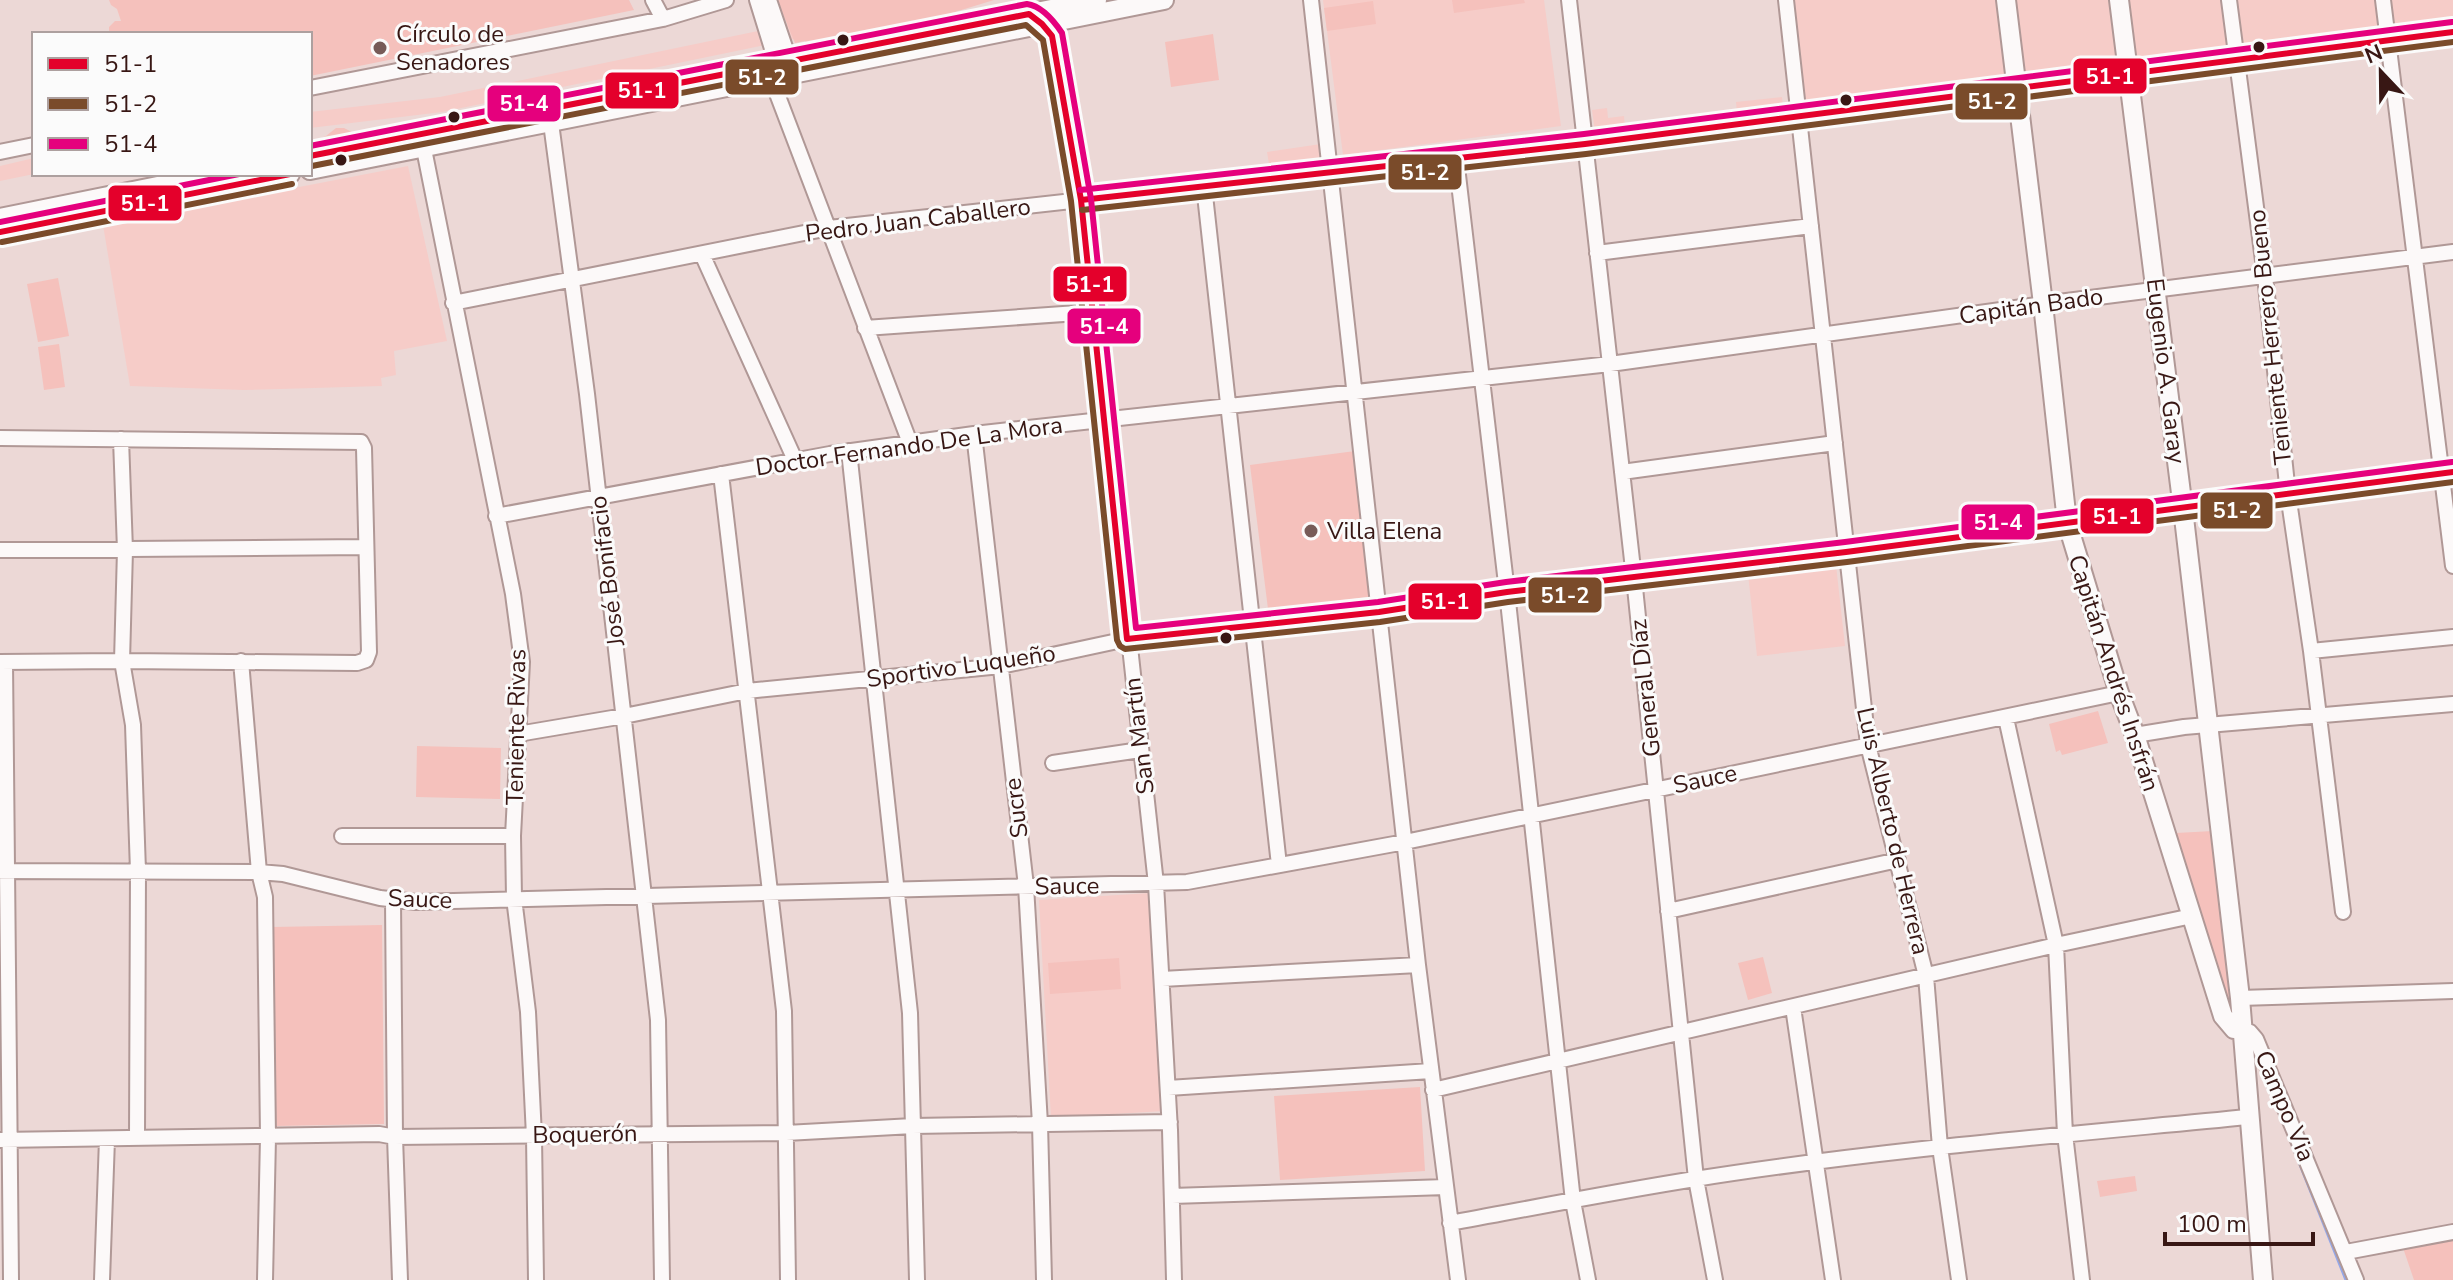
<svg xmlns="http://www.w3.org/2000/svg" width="2453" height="1280" viewBox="0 0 2453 1280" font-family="'Nunito Sans',sans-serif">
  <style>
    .built { fill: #f6ccc8 }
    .green { fill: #f5c1bc }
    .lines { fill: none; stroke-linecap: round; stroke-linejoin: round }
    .stream { stroke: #94a7e8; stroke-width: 3 }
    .minor-casing { stroke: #b09896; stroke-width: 18 }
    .major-casing { stroke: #b09896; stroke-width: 22 }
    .minor { stroke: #fcf9f9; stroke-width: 14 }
    .major { stroke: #fcf9f9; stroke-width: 18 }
    .bus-1-casing { stroke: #fbfbfb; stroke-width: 12 }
    .bus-2-casing { stroke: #fbfbfb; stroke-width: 12 }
    .bus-3-casing { stroke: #fbfbfb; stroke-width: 12 }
    .bus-1 { stroke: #e4002b; stroke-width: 6 }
    .bus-2 { stroke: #7a4b2a; stroke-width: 6 }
    .bus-3 { stroke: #e5007d; stroke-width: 6 }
    .bus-dot { fill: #381714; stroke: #fbfbfb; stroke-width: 3 }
    .poi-dot { fill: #775b58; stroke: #fbfbfb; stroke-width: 3 }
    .labels { text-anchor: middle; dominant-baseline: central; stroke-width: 6; stroke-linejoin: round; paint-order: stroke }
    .poi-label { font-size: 24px; fill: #381714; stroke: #fbfbfb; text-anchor: start }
    .street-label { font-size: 24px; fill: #381714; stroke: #fbfbfb }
    .line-badge { stroke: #fbfbfb; stroke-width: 3 }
    .badge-label { font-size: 22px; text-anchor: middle; font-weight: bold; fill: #fff }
  </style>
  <rect width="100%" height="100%" fill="#ecd8d6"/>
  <path class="built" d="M907,0L949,7L442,112L310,128V112L440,97Z
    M1323,0H1544L1561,126L1343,155Z
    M1791,0H2001L2009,82L1806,109L1804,106Z
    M2012,0H2113L2119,68L2024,80Z
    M2123,0H2223L2229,52L2224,55L2134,65Z
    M2235,0H2377L2380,32L2376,35L2244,51Z
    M2389,0H2453V25L2395,31L2393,30Z
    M1782,97L1783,106L1737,112L1736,102Z
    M1607,108L1608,118L1624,116L1625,128L1595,132L1592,110Z
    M1321,144L1322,158L1320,163L1270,170L1267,152Z
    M34,158V174L0,181V166Z
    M408,166L447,341L394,351L396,375L381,378L382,386L244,390L130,386L103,225Z
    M1836,565L1845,646L1757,656L1748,574Z
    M1150,893L1163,1111L1051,1118L1039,900Z"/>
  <path class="green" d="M109,0H629L634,10L310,76V34H109V27L115,21H121L117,9L111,5Z
    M777,0H994L932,19L938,25L861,38L853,36L843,47L831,42L820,46L807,47L805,41L795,43Z
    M1452,0H1524L1525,3L1454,13Z
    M1373,1L1376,24L1327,31L1324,8Z
    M1213,34L1219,80L1171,87L1165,42Z
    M336,128H344L352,132L349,143L310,150L311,142L326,136Z
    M58,278L69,336L38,342L27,284Z
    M59,344L65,387L44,390L38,347Z
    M1355,451L1369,597L1268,609L1250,465Z
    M2098,711L2108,743L2062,755L2060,750L2056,752L2049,724Z
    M417,746L501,748L500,799L416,797Z
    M2213,831L2232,1000L2231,1004H2228L2226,1002L2176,833Z
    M382,925L384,1124L274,1126L272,927Z
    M1763,957L1772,993L1748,1000L1738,963Z
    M1119,958L1121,989L1050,994L1048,963Z
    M1420,1087L1425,1171L1280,1180L1274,1096Z
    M2135,1176L2137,1191L2100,1197L2097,1181Z
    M2453,1236V1280H2414L2402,1245Z"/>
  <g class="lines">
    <path class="stream" d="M2295,1152L2346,1280"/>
    <defs>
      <path id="minor" d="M653,0L663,19
        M757,0L777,65L773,79L776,91L910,443
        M769,0L790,62L786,66
        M1311,0L1418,965L1458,1280
        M1569,0L1634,578L1696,1179L1715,1280
        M1786,0L1868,745L1926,976L1940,1147L1959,1280
        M2229,0L2265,276L2288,494L2311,651L2343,912
        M2383,0L2453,566
        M1038,21L1052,36L1081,200L1156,884L1170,1130L1174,1280
        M310,88L663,19L726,0
        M551,123L587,394L658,1020L662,1280
        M422,139L513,594L522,662L513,836L514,898L528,1012L534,1136L536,1280
        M0,152L34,145
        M1456,158L1507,592L1573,1201L1588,1280
        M1204,186L1279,865
        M1597,253L1811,226
        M702,254L795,460
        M453,303L829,228L1585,144L2453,32
        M865,328L1092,312
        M974,434L1026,886L1040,1124L1044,1280
        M0,438L361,442L364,448L369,652L366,660L357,663L122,661L0,662
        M121,439L125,550L122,661L133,725L138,871L137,1138
        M849,451L910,1013L917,1280
        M1622,472L1835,443
        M721,474L784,1011L788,1280
        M496,516L830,454L974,434L1610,364L2043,304L2453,252
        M0,550L366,547
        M2311,651L2453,637
        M241,661L259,872L265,897L268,1137L265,1280
        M5,662L11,1280
        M2006,718L2056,945L2065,1134L2082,1280
        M518,734L624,716L747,691L1001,666L1127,639L1379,612L1507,592L1846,552L2453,472
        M2135,735L2184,727L2453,704
        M1053,763L1140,750
        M342,836H513
        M0,871L259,872L283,874L380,898L416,902L1187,882L1405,842L2119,693
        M393,900L395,1137L400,1280
        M1668,911L1898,860
        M1162,979L1418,965
        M2240,998L2453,991
        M1793,1007L1833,1280
        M2241,1029L2250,1032L2256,1039L2356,1280
        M1168,1088L1431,1071
        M1433,1090L2056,945L2192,916
        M0,1140L379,1134L395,1137L786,1133L913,1126L1170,1122
        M1172,1196L1446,1187
        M1450,1223C1532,1208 1613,1192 1695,1179C1878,1150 2064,1135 2248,1117
        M2346,1252L2453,1232
        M102,1280L107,1139"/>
      <path id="major" d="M2006,0L2043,304L2067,522L2119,693L2135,735L2223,1016L2234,1029H2241
        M2119,0L2183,509L2240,998L2263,1280
        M310,156L1097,0
        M310,170L1164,0
        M0,218L217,174
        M0,232L290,174"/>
    </defs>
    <use href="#minor" class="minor-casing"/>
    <use href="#major" class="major-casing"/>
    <use href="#minor" class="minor"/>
    <use href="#major" class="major"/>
    <defs>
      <path id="bus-1" d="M310,156L1029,14L1042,24L1052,36L1081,200L1127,639L1379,612L1507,592L1846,552L2453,472
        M1081,200L1585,144L2453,32
        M0,232L290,174"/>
      <path id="bus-2" d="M312,166L1026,25L1043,40L1071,201L1117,640L1120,646L1125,649L1380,622L1508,602L1847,562L2453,482
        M1082,210L1586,154L2453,42
        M2,242L292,184"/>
      <path id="bus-3" d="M310,146L1027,4C1042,6 1054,21 1062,33L1091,199L1136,628L1378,602L1506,582L1845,542L2452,462
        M1080,190L1584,134L2452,22
        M0,222L239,174"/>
    </defs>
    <use href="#bus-1" class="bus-1-casing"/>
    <use href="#bus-2" class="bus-2-casing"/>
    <use href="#bus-3" class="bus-3-casing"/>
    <use href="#bus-1" class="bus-1"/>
    <use href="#bus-2" class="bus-2"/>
    <use href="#bus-3" class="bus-3"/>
  </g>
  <g class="bus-dot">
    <circle cx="843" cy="40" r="7"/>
    <circle cx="2259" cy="47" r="7"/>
    <circle cx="1846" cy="100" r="7"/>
    <circle cx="454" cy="117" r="7"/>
    <circle cx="341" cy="160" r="7"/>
    <circle cx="1226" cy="638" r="7"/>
  </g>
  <g class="poi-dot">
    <circle cx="380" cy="48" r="8"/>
    <circle cx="1311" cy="531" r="8"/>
  </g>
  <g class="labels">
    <g class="poi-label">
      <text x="396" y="34">Círculo de<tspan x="396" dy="28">Senadores</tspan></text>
      <text x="1327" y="531">Villa Elena</text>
    </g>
    <g class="street-label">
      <text transform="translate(918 220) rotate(-7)">Pedro Juan Caballero</text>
      <text transform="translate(2031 306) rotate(-8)">Capitán Bado</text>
      <text transform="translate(2270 337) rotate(-96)">Teniente Herrero Bueno</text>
      <text transform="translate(2166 371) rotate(83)">Eugenio A. Garay</text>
      <text transform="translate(909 446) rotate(-8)">Doctor Fernando De La Mora</text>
      <text transform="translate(607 571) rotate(-97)">José Bonifacio</text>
      <text transform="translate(961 666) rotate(-8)">Sportivo Luqueño</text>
      <text transform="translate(2114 673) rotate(72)">Capitán Andrés Insfrán</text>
      <text transform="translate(1645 688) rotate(-96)">General Díaz</text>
      <text transform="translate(516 727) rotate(-89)">Teniente Rivas</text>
      <text transform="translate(1139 736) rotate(-97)">San Martín</text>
      <text transform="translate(1705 779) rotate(-12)">Sauce</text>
      <text transform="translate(1016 808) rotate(-97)">Sucre</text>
      <text transform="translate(1893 831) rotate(77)">Luis Alberto de Herrera</text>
      <text transform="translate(1067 886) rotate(-1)">Sauce</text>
      <text transform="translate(420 899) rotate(2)">Sauce</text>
      <text transform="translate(2285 1106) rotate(67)">Campo Via</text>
      <text transform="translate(585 1134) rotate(-1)">Boquerón</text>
    </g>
  </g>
  <g class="line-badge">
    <rect x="2072" y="57" width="76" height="38" rx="8" fill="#e4002b"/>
    <rect x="724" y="58" width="76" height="38" rx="8" fill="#7a4b2a"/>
    <rect x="604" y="71" width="76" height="39" rx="8" fill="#e4002b"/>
    <rect x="1954" y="82" width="75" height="39" rx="8" fill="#7a4b2a"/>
    <rect x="486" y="84" width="76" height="39" rx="8" fill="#e5007d"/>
    <rect x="1387" y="153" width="76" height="38" rx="8" fill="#7a4b2a"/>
    <rect x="107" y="184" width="76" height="38" rx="8" fill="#e4002b"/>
    <rect x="1052" y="265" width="76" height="38" rx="8" fill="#e4002b"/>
    <rect x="1066" y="307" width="76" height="38" rx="8" fill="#e5007d"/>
    <rect x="2199" y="491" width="75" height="39" rx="8" fill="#7a4b2a"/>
    <rect x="2079" y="497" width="76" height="38" rx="8" fill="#e4002b"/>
    <rect x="1960" y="503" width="76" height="38" rx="8" fill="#e5007d"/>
    <rect x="1527" y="576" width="76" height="38" rx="8" fill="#7a4b2a"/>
    <rect x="1407" y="582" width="76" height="39" rx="8" fill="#e4002b"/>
  </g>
  <g class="badge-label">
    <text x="2110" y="84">51-1</text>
    <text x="762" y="85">51-2</text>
    <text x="642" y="98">51-1</text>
    <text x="1992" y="109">51-2</text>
    <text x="524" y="111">51-4</text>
    <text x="1425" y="180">51-2</text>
    <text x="145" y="211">51-1</text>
    <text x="1090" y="292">51-1</text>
    <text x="1104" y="334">51-4</text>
    <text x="2237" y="518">51-2</text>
    <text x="2117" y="524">51-1</text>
    <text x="1998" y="530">51-4</text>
    <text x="1565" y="603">51-2</text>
    <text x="1445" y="609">51-1</text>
  </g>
  <rect x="32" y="32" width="280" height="144" fill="#fbfbfb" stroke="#ada09f" stroke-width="2"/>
  <rect x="48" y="58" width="40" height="12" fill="#e4002b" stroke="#ada09f" stroke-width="2"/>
  <text x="104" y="72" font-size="24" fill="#381714">51-1</text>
  <rect x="48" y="98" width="40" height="12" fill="#7a4b2a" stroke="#ada09f" stroke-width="2"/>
  <text x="104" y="112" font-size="24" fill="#381714">51-2</text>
  <rect x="48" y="138" width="40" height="12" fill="#e5007d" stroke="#ada09f" stroke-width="2"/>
  <text x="104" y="152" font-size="24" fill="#381714">51-4</text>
  <g transform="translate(2381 72) rotate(338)" stroke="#fbfbfb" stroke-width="6" paint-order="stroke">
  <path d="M0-6L14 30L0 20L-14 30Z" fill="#381714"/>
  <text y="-12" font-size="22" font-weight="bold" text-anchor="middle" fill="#381714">N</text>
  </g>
  <path d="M2165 1232v12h148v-12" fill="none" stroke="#381714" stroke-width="4"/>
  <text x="2177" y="1232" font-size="24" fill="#381714" stroke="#fbfbfb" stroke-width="6" paint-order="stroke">100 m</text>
</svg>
